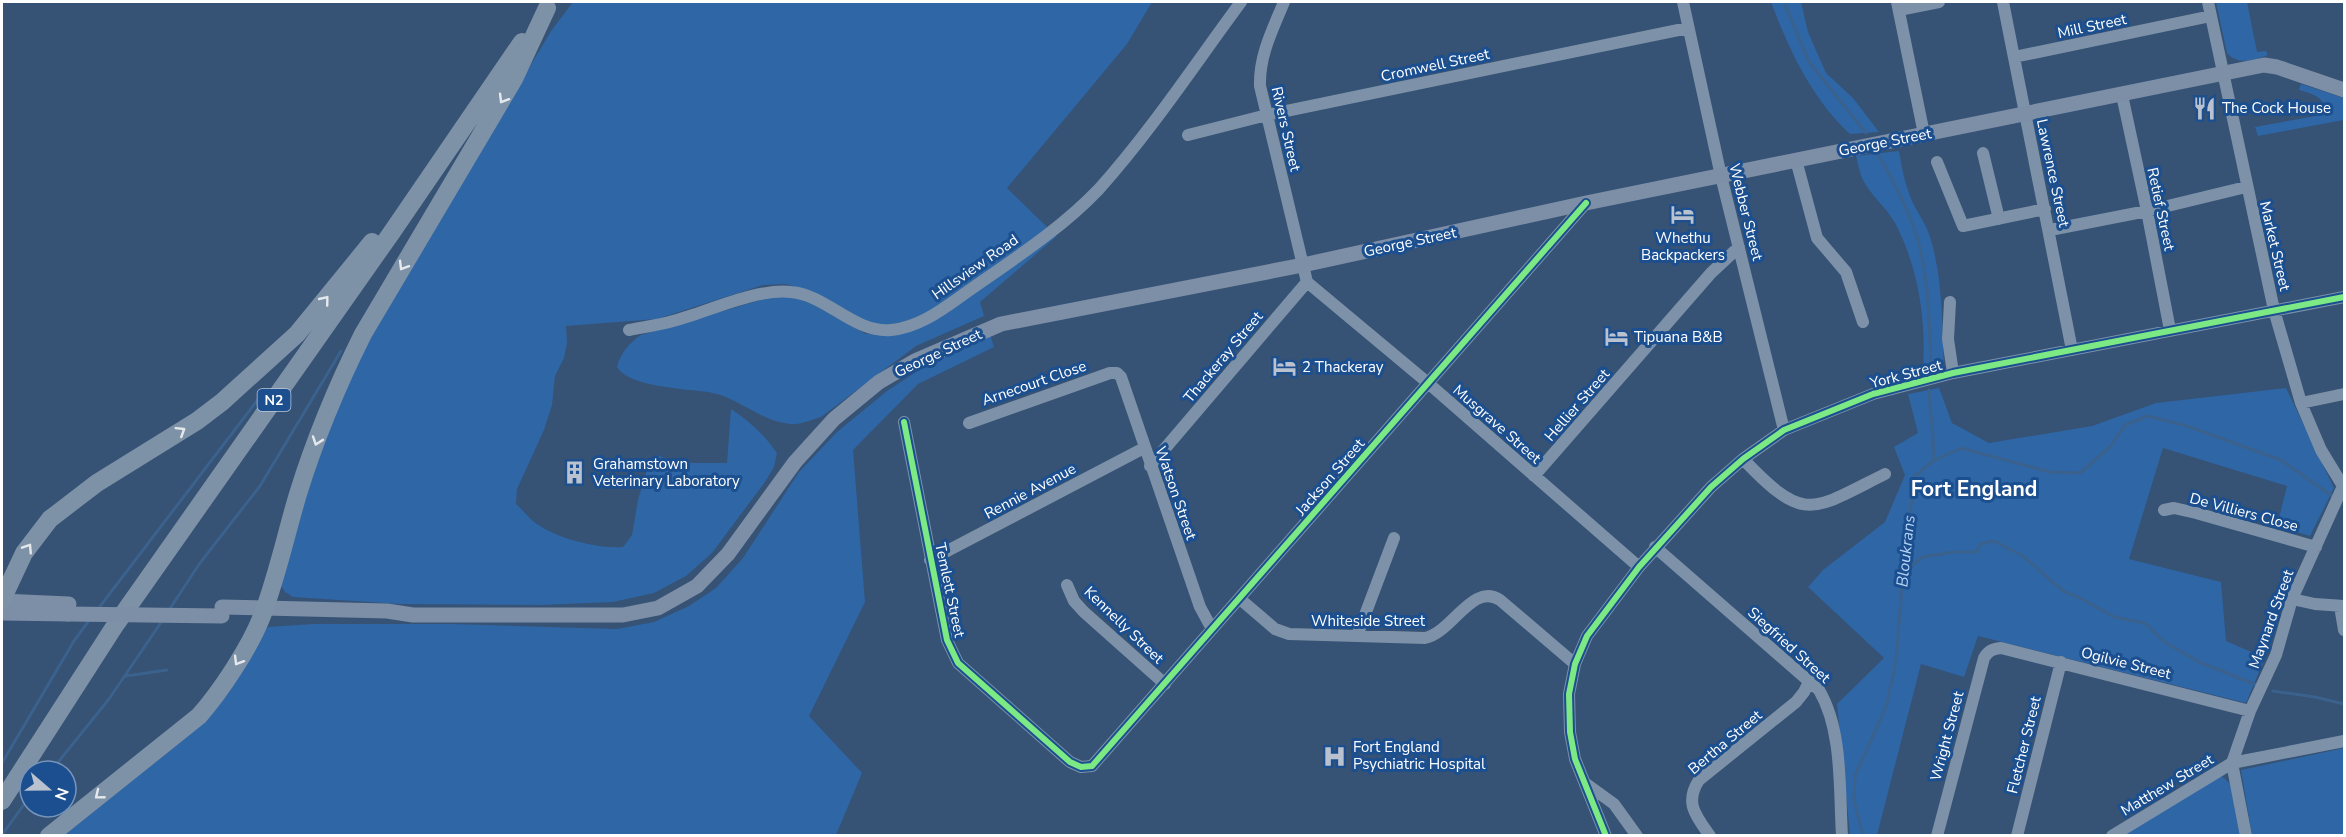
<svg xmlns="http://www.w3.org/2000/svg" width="2346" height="837" viewBox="0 0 2346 837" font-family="'Nunito Sans',sans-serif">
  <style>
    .green { fill: #2f66a5 }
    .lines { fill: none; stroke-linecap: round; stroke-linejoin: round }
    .stream { stroke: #3b618d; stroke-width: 3 }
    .minor { stroke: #7d92a8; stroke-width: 12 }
    .major { stroke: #7d8ea7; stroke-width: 15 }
    .highway { stroke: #7e92a7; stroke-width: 18 }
    .major-bridge { stroke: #7d8ea7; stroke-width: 15 }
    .cycleway-casing { stroke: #1b4f8f; stroke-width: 10 }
    .cycleway { stroke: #7ce984; stroke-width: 6 }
    .oneway { stroke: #e5e9ed }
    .labels { text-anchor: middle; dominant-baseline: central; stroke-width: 6; stroke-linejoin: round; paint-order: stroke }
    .shield { fill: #1b4f8f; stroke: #bbcadd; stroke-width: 1.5 }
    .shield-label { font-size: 14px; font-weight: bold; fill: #fff }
    .street-label { font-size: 15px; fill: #fff; stroke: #1b4f8f }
    .poi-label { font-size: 15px; fill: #fff; stroke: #1b4f8f; text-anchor: start }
    .water-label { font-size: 16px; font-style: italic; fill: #b5d3f5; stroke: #1b4f8f }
    .district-label { font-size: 21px; font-weight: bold; fill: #fff; stroke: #1b4f8f }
  </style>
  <rect width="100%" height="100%" fill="#365274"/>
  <path class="green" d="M573,2H1152L1127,44L1007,188L1049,229L930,312L901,323L881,325L867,322L804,289L785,284L763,285L657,319L566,326L567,343L564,358L555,376L552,405L544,430L517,489L516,504C522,509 527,516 533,521C554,538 597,549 623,547L632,535L638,500L649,463L657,455L676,463H727L731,409C749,421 765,435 777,453L774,467L765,482L712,553L686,576L654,593L613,602L540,605L400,604L293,597L285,592L281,586L293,533L338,404L368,338L551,31Z
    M1771,2H1801L1808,32L1826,73L1853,98L1879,132L1850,134C1812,99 1789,50 1771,2Z
    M2216,2H2247L2257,52L2266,51L2268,55C2254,60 2239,66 2227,53Z
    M2301,84L2344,98V120L2258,136L2255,127L2321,115L2325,106C2320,95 2309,93 2299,90Z
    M1899,151C1902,169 1905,184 1912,201C1917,212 1925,222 1929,234C1943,275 1942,324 1944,367L1923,371C1926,320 1919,269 1895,223C1886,207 1870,195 1862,178C1859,171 1858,163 1856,156Z
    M1054,234L1057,236L980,302L984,316L916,346L821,417C811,420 800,425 790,424C759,421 739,397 708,392C687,389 628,387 617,367C620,354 630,342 641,335L774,296H793L812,304L866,334H878L908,331Z
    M990,334L994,347L918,384L853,450L865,602L809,716L862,773L836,835L54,836L169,747L268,627L313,624H452L617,629L654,622L689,606L716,588L743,558L799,472L837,432L887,391L934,360Z
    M1939,388L1952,423L1989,443L2092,426L2156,403L2286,388L2334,488L2310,536L2277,526L2287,486L2163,448L2129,559L2221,582L2226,641L2265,658L2246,703L1978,636L1964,677L1921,664L1877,835H1850L1837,704L1884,658L1808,587L1823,570L1885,522L1905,475L1894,447L1918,433L1908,394Z
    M2344,748V835H2252L2241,770Z
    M2220,776C2238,782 2239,819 2242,836H2118Z"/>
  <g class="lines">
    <path class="stream" d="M1784,2L1809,62L1866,133
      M1877,153C1891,176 1909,211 1917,237C1929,277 1930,327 1931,370
      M1929,390C1930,414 1935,437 1933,461
      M1903,573L1922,557L1955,552H1977L1980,544L1994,541L2023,556L2063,591L2082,599L2114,617L2145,623L2163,641L2199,662L2257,685
      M98,609L259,398
      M169,610L200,563L260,486L341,351
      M126,676L167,670
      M2273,691L2315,697L2344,704
      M2,763L74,641L90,619
      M51,771L109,699L162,621
      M2,835L30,796
      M1863,836L1854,800L1855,776L1886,707L1896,662L1905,547L1915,476L1933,461L1961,448L2050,472L2080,473L2111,446L2125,425L2148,416L2187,426L2281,460L2332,496"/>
    <path class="minor" d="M1284,2C1273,29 1259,55 1260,86L1307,282
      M1683,2L1721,176L1784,430
      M1897,2L1924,134
      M2003,2L2072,350
      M2208,2L2274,310L2301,403L2321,450L2343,486
      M1899,10L1939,2
      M2014,57L2211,16
      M2122,95L2147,211L2170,330
      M1188,135L1267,115L1688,28
      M1983,153L1999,219
      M1796,160L1817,238L1846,272L1863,322
      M1937,162L1963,226L2045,209
      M2050,230L2147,211L2246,187
      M1307,282L1428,383L1639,567
      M1950,302L1948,339L1953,373
      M629,330C644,327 659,325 673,321C708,312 756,288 791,292C827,295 853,333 891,330C923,327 949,304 974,287C1017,257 1063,227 1099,189C1151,131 1195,64 1241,2
      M2301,403L2344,394
      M904,422L947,640L958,663L1070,762L1081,767L1092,766L1586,203
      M969,423L1110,373H1117L1121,377L1200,607L1212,629
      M1743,459C1805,524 1811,511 1885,474
      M1150,466L1307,282
      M1534,476L1711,273L1739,247
      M2164,510L2174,508L2196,513L2316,547
      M1655,547L1819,690C1843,731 1839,788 1842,836
      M930,560L1144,448
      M1067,585L1074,601L1084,612L1165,684
      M1240,599L1275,629L1289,634L1425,638C1453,632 1472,582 1500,600L1575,664
      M2292,599L2315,604L2344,606
      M2340,606L2344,630
      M1357,636L1394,538
      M1585,783L1614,804L1637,836
      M1606,836L1575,759L1570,732L1569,694L1575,664L1587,636L1639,567L1711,487L1743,459L1784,430L1873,394L1953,373L2344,297
      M1710,836C1696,816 1684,803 1699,780L1796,702L1804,692L1810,680
      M1937,836L1984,658C1988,651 1992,649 2001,648L2250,711
      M2017,836L2061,662
      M2112,836L2232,763L2344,741
      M2246,836L2232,763L2250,711L2276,655L2292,599L2343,486"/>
    <path class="major" d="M2,601L69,604
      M222,607L387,611L413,615H623L658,608L697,586L728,554L795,462L834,419L879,382L915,361L1001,324L1303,265L1586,203L2264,65L2277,67L2344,90
      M2,613L68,614"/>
    <path class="highway" d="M2,600L24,553L50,519L97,483L197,421L222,402L297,334L372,242
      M2,801L116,624L392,232L522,42
      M49,836L199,716C221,691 250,647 262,616C277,577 286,534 298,494C315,439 337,386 363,334L514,79L547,8"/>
    <path class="major-bridge" d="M68,614L222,616"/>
    <defs>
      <path id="cycleway" d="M904,422L947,640L958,663L1070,762L1081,767L1092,766L1586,203
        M1606,836L1575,759L1570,732L1569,694L1575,664L1587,636L1639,567L1711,487L1743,459L1784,430L1873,394L1953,373L2344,297"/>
    </defs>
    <use href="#cycleway" class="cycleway-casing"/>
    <use href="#cycleway" class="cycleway"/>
  </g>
  <defs><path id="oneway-chevron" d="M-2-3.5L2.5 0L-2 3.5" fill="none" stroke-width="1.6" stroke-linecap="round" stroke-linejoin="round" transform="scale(1.5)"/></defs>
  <g class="oneway">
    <use href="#oneway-chevron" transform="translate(503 99) rotate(121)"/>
    <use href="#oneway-chevron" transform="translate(403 266) rotate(121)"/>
    <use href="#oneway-chevron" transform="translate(325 300) rotate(-51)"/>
    <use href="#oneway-chevron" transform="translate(181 431) rotate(-32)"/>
    <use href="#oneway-chevron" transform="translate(317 441) rotate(109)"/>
    <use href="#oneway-chevron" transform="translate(28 548) rotate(-57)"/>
    <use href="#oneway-chevron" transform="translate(238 661) rotate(121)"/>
    <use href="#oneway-chevron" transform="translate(99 795) rotate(141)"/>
  </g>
  <defs>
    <symbol id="restaurant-bare" viewBox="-9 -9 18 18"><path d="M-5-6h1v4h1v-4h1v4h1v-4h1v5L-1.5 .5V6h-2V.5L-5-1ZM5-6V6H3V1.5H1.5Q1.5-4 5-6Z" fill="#b9c2ce" stroke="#1b4f8f" stroke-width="2.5" paint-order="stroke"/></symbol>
    <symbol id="hotel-bare" viewBox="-9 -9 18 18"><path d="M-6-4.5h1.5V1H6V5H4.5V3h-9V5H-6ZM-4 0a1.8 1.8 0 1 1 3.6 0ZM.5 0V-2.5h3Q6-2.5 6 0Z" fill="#b9c2ce" stroke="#1b4f8f" stroke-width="2.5" paint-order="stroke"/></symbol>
    <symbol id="building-bare" viewBox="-9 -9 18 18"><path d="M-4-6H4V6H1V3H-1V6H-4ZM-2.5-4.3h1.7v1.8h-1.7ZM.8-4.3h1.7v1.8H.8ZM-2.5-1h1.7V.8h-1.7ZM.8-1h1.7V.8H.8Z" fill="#b9c2ce" stroke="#1b4f8f" stroke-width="2.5" paint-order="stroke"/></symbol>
    <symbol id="hospital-bare" viewBox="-9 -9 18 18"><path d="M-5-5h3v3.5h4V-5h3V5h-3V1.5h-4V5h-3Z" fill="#b9c2ce" stroke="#1b4f8f" stroke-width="2.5" paint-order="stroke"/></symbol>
  </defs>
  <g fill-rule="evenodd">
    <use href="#restaurant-bare" x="2188" y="92" width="33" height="33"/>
    <use href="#hotel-bare" x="1666" y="198" width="33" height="33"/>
    <use href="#hotel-bare" x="1600" y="320" width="33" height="33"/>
    <use href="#hotel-bare" x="1268" y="350" width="33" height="33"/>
    <use href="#building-bare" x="558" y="456" width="33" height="33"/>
    <use href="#hospital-bare" x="1318" y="740" width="33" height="33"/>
  </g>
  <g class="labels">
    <rect class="shield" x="257.5" y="389" width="33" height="22" rx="4.5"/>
    <g class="shield-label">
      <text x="274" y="400">N2</text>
    </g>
    <g class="street-label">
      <text transform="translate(2092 26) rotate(-12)">Mill Street</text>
      <text transform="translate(1435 65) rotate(-12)">Cromwell Street</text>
      <text transform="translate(1286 129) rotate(77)">Rivers Street</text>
      <text transform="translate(1885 142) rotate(-11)">George Street</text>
      <text transform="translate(2053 173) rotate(78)">Lawrence Street</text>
      <text transform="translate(2161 209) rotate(78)">Retief Street</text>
      <text transform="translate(1746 212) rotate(76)">Webber Street</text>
      <text transform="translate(1410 242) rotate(-12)">George Street</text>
      <text transform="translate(2275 246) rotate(77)">Market Street</text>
      <text transform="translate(975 267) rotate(-35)">Hillsview Road</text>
      <text transform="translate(938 353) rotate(-25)">George Street</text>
      <text transform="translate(1223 357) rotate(-50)">Thackeray Street</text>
      <text transform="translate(1906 374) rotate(-15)">York Street</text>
      <text transform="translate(1034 383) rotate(-19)">Arnecourt Close</text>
      <text transform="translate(1577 405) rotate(-49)">Hellier Street</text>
      <text transform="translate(1497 424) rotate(41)">Musgrave Street</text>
      <text transform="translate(1330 477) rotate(-49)">Jackson Street</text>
      <text transform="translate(1030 491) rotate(-28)">Rennie Avenue</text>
      <text transform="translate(1176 493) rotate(71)">Watson Street</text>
      <text transform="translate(2244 512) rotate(15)">De Villiers Close</text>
      <text transform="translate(950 590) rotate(78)">Temlett Street</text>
      <text transform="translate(2271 619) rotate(-70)">Maynard Street</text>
      <text x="1368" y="621">Whiteside Street</text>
      <text transform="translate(1124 625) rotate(44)">Kennelly Street</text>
      <text transform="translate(1789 645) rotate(42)">Siegfried Street</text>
      <text transform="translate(2126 663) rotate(14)">Ogilvie Street</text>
      <text transform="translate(1947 736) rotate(-75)">Wright Street</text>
      <text transform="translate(1725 742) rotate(-40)">Bertha Street</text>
      <text transform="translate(2024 745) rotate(-76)">Fletcher Street</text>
      <text transform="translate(2167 785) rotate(-31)">Matthew Street</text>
    </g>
    <g class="poi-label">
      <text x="2222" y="108">The Cock House</text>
      <text x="1683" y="238" text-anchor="middle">Whethu<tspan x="1683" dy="17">Backpackers</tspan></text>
      <text x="1634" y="337">Tipuana B&amp;B</text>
      <text x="1302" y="367">2 Thackeray</text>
      <text x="593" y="464">Grahamstown<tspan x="593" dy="17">Veterinary Laboratory</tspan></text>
      <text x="1353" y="747">Fort England<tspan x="1353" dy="17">Psychiatric Hospital</tspan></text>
    </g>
    <g class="water-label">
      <text transform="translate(1906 551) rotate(-84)">Bloukrans</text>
    </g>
    <g class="district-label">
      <text x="1974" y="489">Fort England</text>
    </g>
  </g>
  <rect width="2346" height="837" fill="none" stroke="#ffffff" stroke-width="6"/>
  <g transform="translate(48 789) rotate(110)"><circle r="28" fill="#1b4f8f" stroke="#7695bc" stroke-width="1.5"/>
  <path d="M0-4.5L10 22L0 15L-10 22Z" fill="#b9c2ce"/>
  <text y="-9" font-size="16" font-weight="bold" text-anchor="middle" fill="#ffffff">N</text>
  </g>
</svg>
